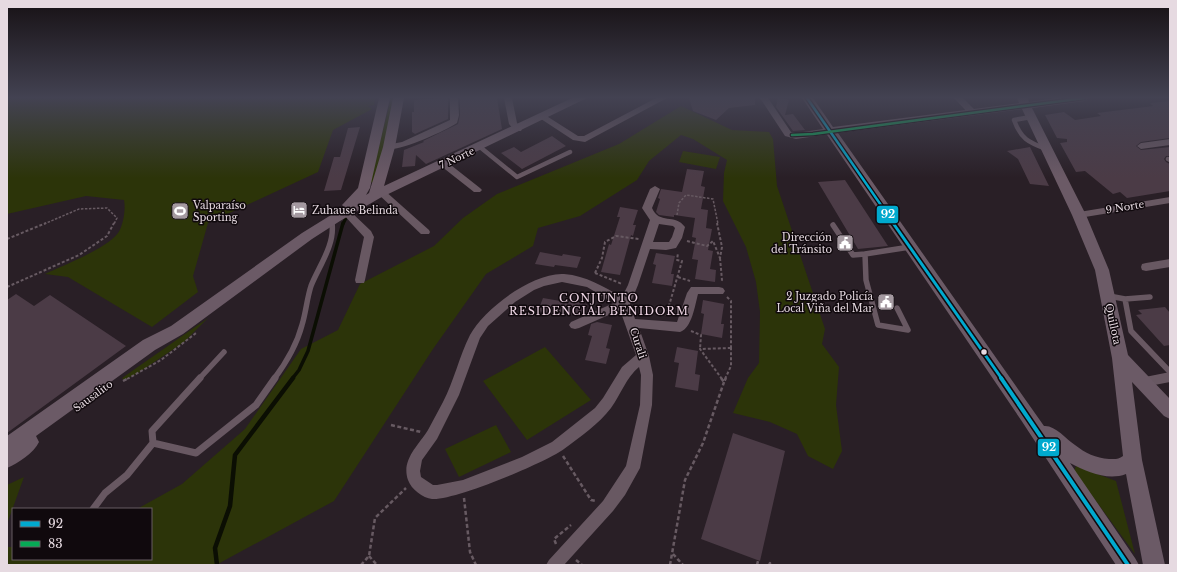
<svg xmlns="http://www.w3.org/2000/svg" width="1177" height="572" viewBox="0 0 1177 572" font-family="'Libre Baskerville',serif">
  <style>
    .green { fill: #2c3409 }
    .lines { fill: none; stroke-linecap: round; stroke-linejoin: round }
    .stream-far2 { stroke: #0b0e03; stroke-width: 3 }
    .stream-far1 { stroke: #0b0e03; stroke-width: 3.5 }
    .stream { stroke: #0b0e03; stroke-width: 4.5 }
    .building { fill: #4b3b46 }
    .path-far2 { stroke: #675a62; stroke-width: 1.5; stroke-dasharray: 2.5 1.5; stroke-linecap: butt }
    .path-far1 { stroke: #675a62; stroke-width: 2; stroke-dasharray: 3 2; stroke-linecap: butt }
    .path { stroke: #675a62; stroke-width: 2.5; stroke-dasharray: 4 2.5; stroke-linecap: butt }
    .lane-far2 { stroke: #685862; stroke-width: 4.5 }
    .lane-far1 { stroke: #685862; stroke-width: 5.5 }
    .lane { stroke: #685862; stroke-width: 7 }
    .street { fill: #685862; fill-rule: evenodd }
    .secondary { fill: #6b5a66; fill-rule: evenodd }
    .bus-1-far2-casing { stroke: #10090d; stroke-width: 5 }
    .bus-1-far1-casing { stroke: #10090d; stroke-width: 6 }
    .bus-1-casing { stroke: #10090d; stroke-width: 7 }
    .bus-2-casing { stroke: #10090d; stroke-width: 5 }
    .bus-1-far2 { stroke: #00a9ce; stroke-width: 2.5 }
    .bus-1-far1 { stroke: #00a9ce; stroke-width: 3 }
    .bus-1 { stroke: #00a9ce; stroke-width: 4 }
    .bus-2 { stroke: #06aa56; stroke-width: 2.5 }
    .bus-dot { fill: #e6dae1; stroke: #10090d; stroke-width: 1.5 }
    .labels { text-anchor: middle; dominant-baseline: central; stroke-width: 3; stroke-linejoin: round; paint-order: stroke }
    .street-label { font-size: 10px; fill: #e6dae1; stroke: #10090d }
    .poi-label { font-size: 10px; fill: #e6dae1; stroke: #10090d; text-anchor: start }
    .neighbourhood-label { font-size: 11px; letter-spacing: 1px; fill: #edd5e4; stroke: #10090d }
    .line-badge { stroke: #10090d; stroke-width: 1.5 }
    .badge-label { font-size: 11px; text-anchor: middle; font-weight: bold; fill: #fff }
  </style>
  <rect width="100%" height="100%" fill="#291f26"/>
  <path class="green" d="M7,98H376L374,105L368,106L372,109L333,130L318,172L208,223L193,276L198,292L152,327L68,277L45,274C64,265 106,249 118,233C123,226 126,209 124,200L86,196L7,214Z
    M391,98H395L375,183L370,182Z
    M681,106L732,130L769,132L773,139L777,186L825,329L822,344L839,367L836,405L842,451L833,469L808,456L797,434L770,422L733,413L748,378L759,363L760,312L756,282L746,247L723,201L724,173L727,160L693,139L681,135L649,161L637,180L580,216L538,228L533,246L486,274L433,349L334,501L216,565H7V547H13V559H151V509H137L182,484L245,429L301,349L338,330L360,284L434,246L463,218L497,194L619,144Z
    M683,151L720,157L716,169L679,162Z
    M208,318L184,342L138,373L124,380L122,378Z
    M545,347L591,400L527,440L483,381Z
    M496,425L511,452L459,477L445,449Z
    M1076,466L1116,481L1135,554L1074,471Z
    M24,477L7,524V485Z"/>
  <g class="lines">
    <path class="stream-far2" d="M343,224L346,218"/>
    <path class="stream-far1" d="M292,379L299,370L308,351L343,223"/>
    <path class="stream" d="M217,565L215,548L230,506L235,455L293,378"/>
  </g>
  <path class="building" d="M442,98H448V119L415,134L412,132V112H414V100Z
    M460,98H497L502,129L426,164L416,155L415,166L402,167L404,150L424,142L423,141L458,124L460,115Z
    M689,98H755V105L729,108L716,120L693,111Z
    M778,98L789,100L785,115L793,114L805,130L793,131L776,107Z
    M1170,101V138L1141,142L1136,146L1141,150L1170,147V156H1166L1164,159L1166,162L1170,164V191L1127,198L1120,192L1113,194L1085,171L1076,172L1060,143L1067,142V139L1057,138L1045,115L1064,112L1075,120L1101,116L1097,113L1153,106L1150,103Z
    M360,127L341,190L324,191L334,157H340L348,128Z
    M552,136L566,146L522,169L501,153L514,147L521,152Z
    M1030,147L1049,186L1030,184L1018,159L1007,151Z
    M687,169L704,171L701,186L705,187L701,209L708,210L706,228L712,229L708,250L713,251L710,269L716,270L715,282L695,279L698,260L692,259L696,238L692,237L695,218L674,215V217L659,215L656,212L660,199L658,198L661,189L682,192Z
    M845,180L888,246L858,249L818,182Z
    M620,207L638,210L633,225H636L633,236L631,235L620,275L601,272L609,244L611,245L620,217H617Z
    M540,252L562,256L563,254L581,257L577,268L555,265L554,267L535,264Z
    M656,253L675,256L671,274H674L672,286L652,283L656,265L653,264Z
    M16,294L34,306L50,295L126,346L7,433V300Z
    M543,298L566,302L567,300L587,304L583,315L580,316L559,312L558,315L538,311Z
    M703,300L724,304L721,324H724L722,338L701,334L704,314L701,313Z
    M1165,307L1170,313V345L1164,346L1136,315L1142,314L1138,310Z
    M597,322L612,325L606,348L610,349L606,364L585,360L592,336L588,335L591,324Z
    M677,347L698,351L695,374L700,375L698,391L675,387L679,363L674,362Z
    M733,433L785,451L760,561L701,539Z"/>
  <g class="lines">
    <path class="path-far2" d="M677,215L679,203L686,195L713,199L718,224
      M44,224L79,209L107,208L117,218L114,224"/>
    <path class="path-far1" d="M7,239L46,223
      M687,241L707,246L713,241L720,258L722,247L717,223
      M720,258L722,280L720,282
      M595,273L622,284
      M595,273L602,258L605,242L616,236L639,239
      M678,277L690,281
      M7,287L79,255L107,236L114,223
      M727,297L731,301V348
      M666,316L682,261L677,260L678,253
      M691,331L701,335L700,349
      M127,379L161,360L196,333
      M722,379L700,349L731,348
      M725,379L731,366V348"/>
    <path class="path" d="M721,378L724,382L726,378
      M123,381L129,378
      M391,425L421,432
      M563,456L591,500L596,501
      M464,498L470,552L476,565
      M556,544L554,539L571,525
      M673,554L683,565
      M369,556L377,565
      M576,560L582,565
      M361,565L369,556L375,518L406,488
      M670,565L685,480L703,443L724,382
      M757,565L758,561
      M769,565L770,563V565"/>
    <path class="lane-far2" d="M1031,117L1014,120C1021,139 1028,142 1046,149
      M480,147L517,177L570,152
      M1168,159L1170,160
      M332,220V224"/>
    <path class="lane-far1" d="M833,225L853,255L865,254
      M1109,296L1125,299
      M1150,297L1125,299L1131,331L1170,372
      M897,308L908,330L878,325L866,280L865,254L910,247
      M199,379L224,352
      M274,379C286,363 297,344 302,325C306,312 307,298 311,286C319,266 335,245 332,223"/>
    <path class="lane" d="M153,443L152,431L200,378
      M93,509L105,493L127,475L153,443L196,453L256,405L275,378"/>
    <path class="street" d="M450,98H458L459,115L457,123C445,131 399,152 386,149L385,147L386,145L402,142L450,120Z
      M504,98H512L517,123L522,129L521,131H515L509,124Z
      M656,98H667L585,142L573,140L538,117L542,115H545L578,136H584Z
      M760,98H768L791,132L796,133L830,128L834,131L830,134L796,139L785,136Z
      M954,98H963L976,111L977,113L976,115H970Z
      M1170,139V145L1141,149L1137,146L1141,143Z
      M444,161L447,162L480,188L482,190L480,192H474L441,166L439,164Z
      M655,186L660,189L652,208C659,225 675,213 685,227L682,238L676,248L666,250L650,249L638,285L630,304L635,319L677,322L687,293L691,287H719L723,288L725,291L723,294H698C695,305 692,328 680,332L639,328L649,356L653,375L652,405L640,468L625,495L613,511L564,565H546L549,560L603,501L626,466L640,405L641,375L639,367C626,378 621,394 611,408C599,424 580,437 564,449C545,463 453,501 432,499C423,498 411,489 408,480C401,460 418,446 428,430C433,421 438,411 443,402C454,381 459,357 470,335C484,309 533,272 564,274C587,276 602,286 622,297L628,285L650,220L642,208L650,189ZM659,224L673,226L675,228L672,237L669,242H653ZM562,282L587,287L614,303L571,322L569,325L571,328L575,329L579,328L620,310L636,355L622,367L603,398L595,408L552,442L522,457L463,480L437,485H433L421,477L420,471L422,460L437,439L459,395L480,338L488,326L515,302L534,290L544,286Z
      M381,189L384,190L429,230L430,232L429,234H421L378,194L376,192Z
      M1170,197V203L1079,218L1074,215L1079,212Z
      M346,209L349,210L371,231L374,237L365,280L364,283H356L355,280L364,237L343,214L341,212Z
      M1170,259V267L1146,271L1142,270L1141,267L1142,264L1146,263Z
      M1170,372V382L1144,387L1140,386L1138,382L1140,378Z"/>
    <path class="secondary" d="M379,98H390L370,188L366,195L369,193L383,147L393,98H404L395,147L384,186L572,98H587L380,198L340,221L312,239L183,334L155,350L36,436L39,442C34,453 18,463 7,468V436L143,340L171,326L302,233L344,207L342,205L358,188Z
      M802,98H813L833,127L1019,103L1017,98H1028L1029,102L1056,98H1089L1084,101L1032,108L1086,215L1109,270L1128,355L1170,399V419L1164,416L1132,382L1142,460L1165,565H1143L1126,474C1108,481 1087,472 1070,463L1135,558L1139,565H1116L1021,420ZM1022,109L1072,215L1095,270L1112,358L1123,456C1118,460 1114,459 1109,459C1096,458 1085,453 1075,445C1066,439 1055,425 1044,426L838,133Z"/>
    <defs>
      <path id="bus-1-far2" d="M807,98L894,224"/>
      <path id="bus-1-far1" d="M893,223L1002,379"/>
      <path id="bus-1" d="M1001,378L1128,565"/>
      <path id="bus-2" d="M792,135L813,134L1084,98"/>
    </defs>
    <use href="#bus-1-far2" class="bus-1-far2-casing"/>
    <use href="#bus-1-far1" class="bus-1-far1-casing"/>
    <use href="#bus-1" class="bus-1-casing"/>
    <use href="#bus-2" class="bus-2-casing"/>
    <use href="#bus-1-far2" class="bus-1-far2"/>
    <use href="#bus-1-far1" class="bus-1-far1"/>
    <use href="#bus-1" class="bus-1"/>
    <use href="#bus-2" class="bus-2"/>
  </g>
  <linearGradient id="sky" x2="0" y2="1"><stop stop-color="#171115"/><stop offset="0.55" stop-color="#434252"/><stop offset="1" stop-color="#434252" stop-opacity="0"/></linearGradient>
  <rect width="1177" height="178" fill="url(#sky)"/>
  <defs>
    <symbol id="hotel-square" viewBox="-11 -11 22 22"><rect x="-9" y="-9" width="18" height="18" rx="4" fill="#a499a0" stroke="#10090d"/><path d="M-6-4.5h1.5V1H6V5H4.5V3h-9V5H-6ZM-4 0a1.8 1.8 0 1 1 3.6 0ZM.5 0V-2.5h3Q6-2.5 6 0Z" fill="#fff"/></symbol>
    <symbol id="stadium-square" viewBox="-11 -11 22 22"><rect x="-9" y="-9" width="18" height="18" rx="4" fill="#a499a0" stroke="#10090d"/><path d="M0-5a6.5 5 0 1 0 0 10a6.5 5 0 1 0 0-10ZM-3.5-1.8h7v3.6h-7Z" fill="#fff"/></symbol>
    <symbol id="civic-square" viewBox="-11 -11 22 22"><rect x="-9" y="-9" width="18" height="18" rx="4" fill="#a499a0" stroke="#10090d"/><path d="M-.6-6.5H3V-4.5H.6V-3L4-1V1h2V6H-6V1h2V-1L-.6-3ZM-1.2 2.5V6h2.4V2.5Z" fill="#fff"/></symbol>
  </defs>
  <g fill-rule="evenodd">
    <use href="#hotel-square" x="289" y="200" width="20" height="20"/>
    <use href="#stadium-square" x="170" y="201" width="20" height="20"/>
    <use href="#civic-square" x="835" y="233" width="20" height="20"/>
    <use href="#civic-square" x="876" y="292" width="20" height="20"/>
  </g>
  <circle class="bus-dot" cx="984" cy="352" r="3.5"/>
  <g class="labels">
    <g class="street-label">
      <text transform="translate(457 158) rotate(-25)">7 Norte</text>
      <text transform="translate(1125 207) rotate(-9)">9 Norte</text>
      <text transform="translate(1113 324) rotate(78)">Quillota</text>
      <text transform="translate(638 343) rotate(72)">Curali</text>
      <text transform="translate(93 396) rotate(-36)">Sausalito</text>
    </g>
    <g class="poi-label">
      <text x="193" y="205">Valparaíso<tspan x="193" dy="12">Sporting</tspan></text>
      <text x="312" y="210">Zuhause Belinda</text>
      <text x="832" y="237" text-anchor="end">Dirección<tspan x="832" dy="12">del Tránsito</tspan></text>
      <text x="873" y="296" text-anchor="end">2 Juzgado Policía<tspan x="873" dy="12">Local Viña del Mar</tspan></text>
    </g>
    <g class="neighbourhood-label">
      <text x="599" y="298">CONJUNTO<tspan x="599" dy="13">RESIDENCIAL BENIDORM</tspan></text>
    </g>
  </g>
  <g class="line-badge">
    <rect x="876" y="205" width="23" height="19" rx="4" fill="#00a9ce"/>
    <rect x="1037" y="438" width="23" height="19" rx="4" fill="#00a9ce"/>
  </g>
  <g class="badge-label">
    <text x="888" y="218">92</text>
    <text x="1049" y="451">92</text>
  </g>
  <rect width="1177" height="572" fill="none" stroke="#e6dae1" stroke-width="16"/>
  <rect x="12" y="508" width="140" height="52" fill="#10090d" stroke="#665d62"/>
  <rect x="20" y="521" width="20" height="6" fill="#00a9ce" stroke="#665d62"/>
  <text x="48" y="528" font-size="12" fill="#e6dae1">92</text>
  <rect x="20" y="541" width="20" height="6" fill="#06aa56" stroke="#665d62"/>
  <text x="48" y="548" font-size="12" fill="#e6dae1">83</text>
</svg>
